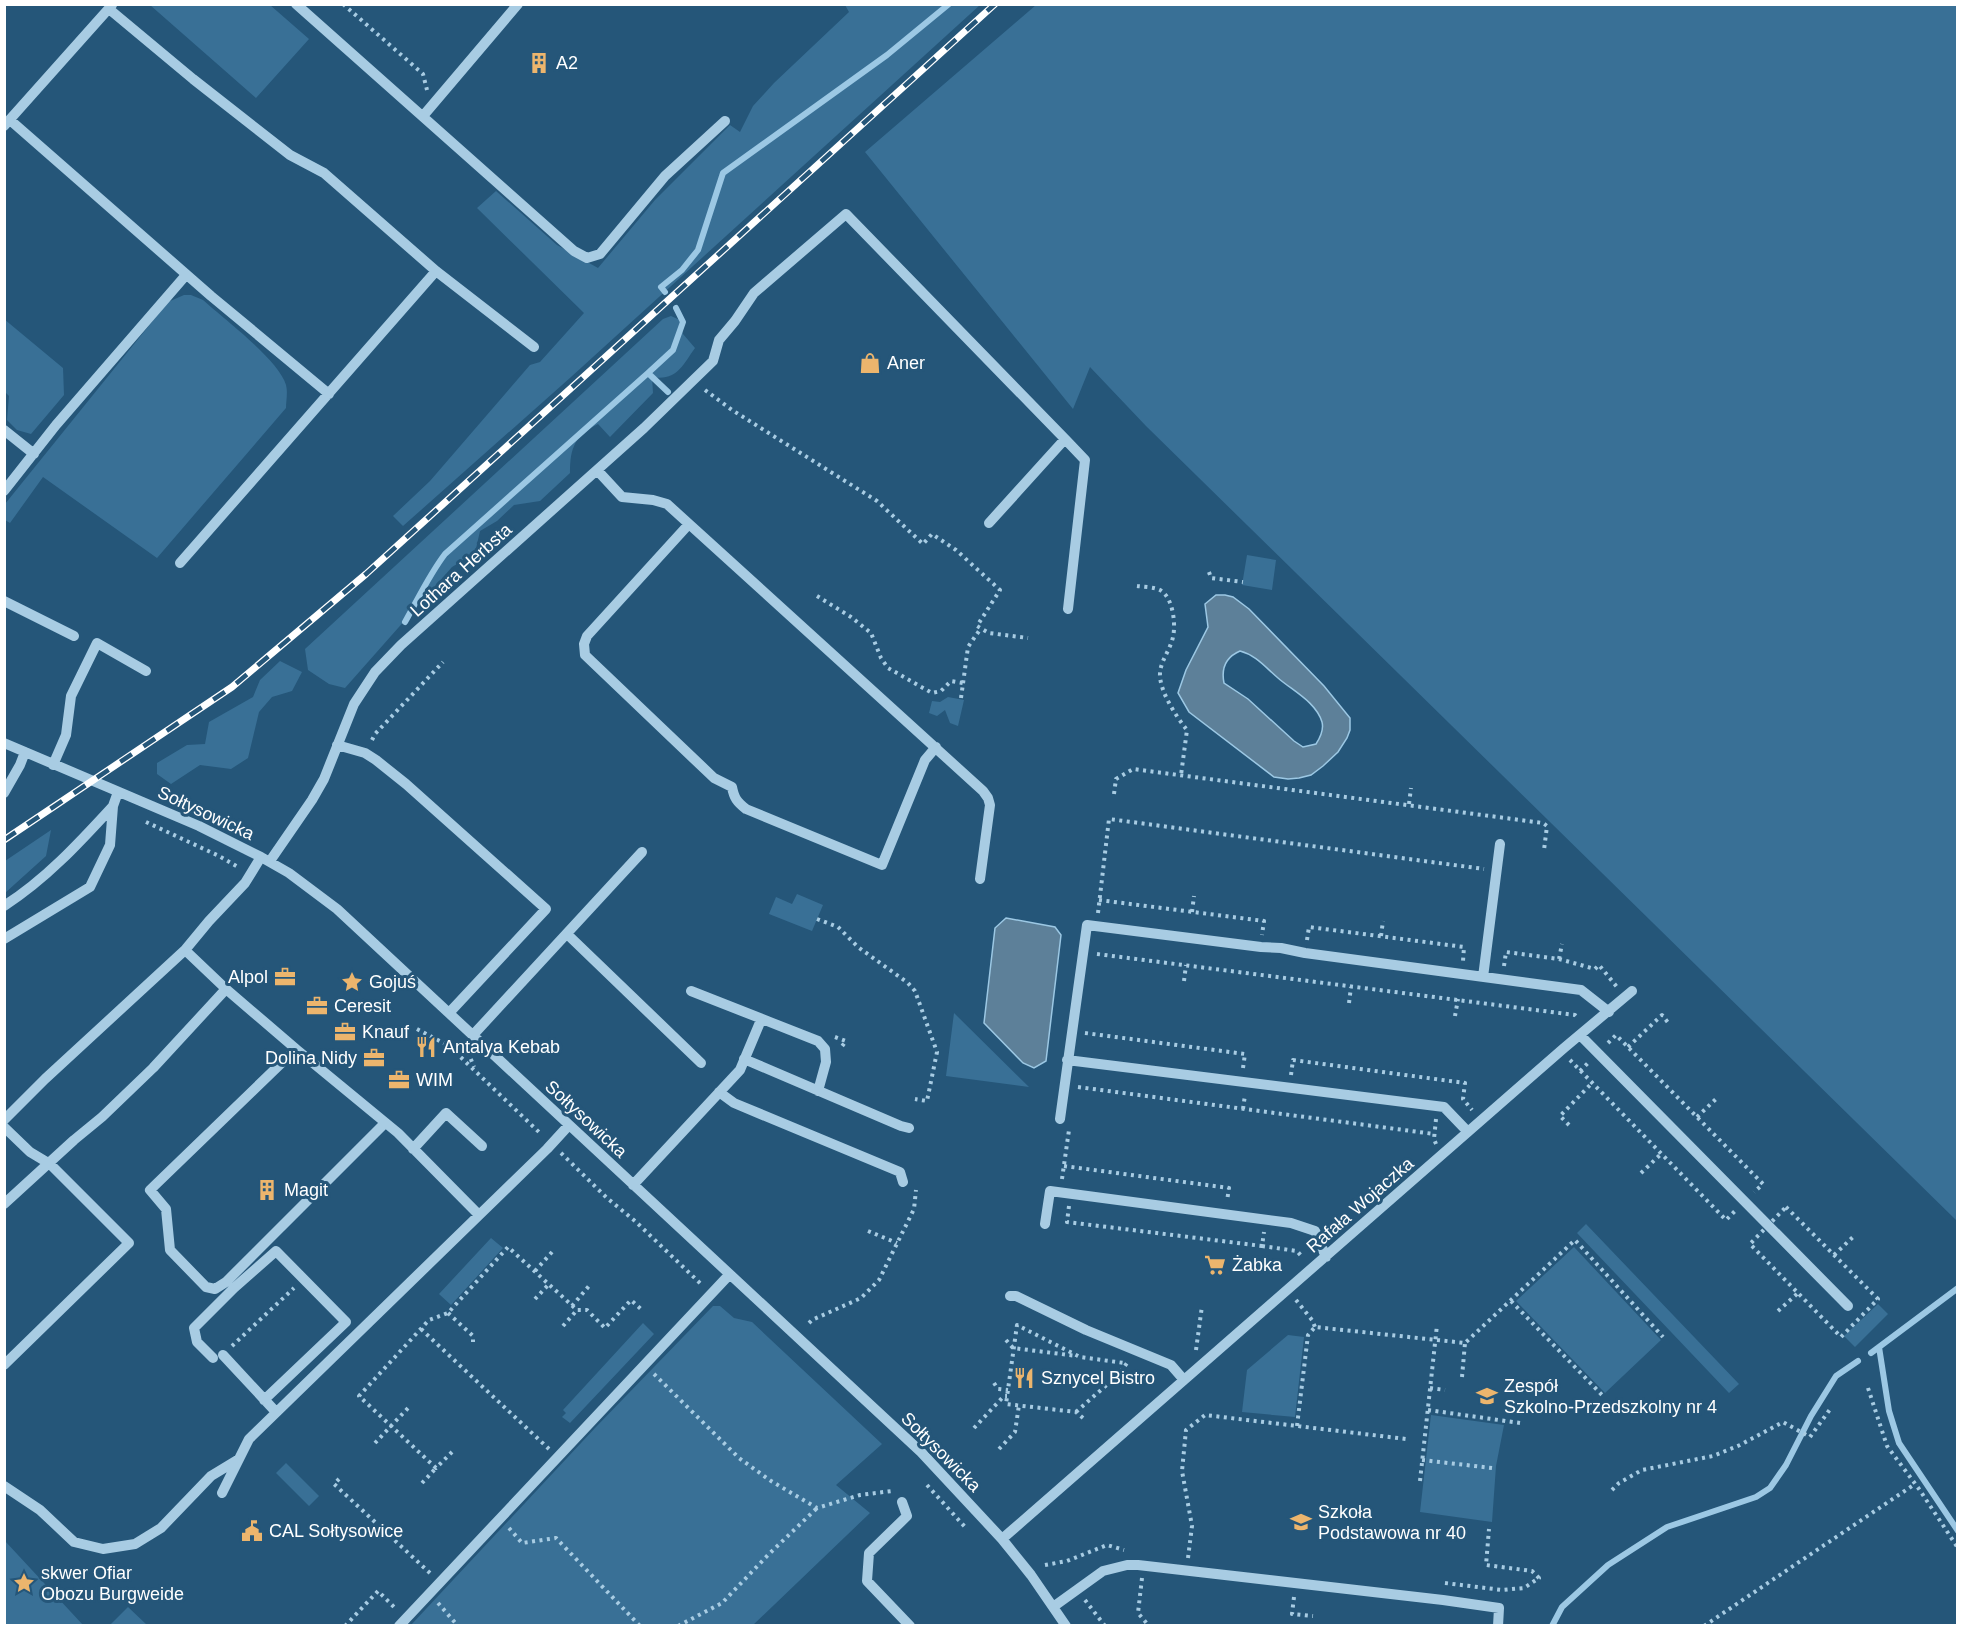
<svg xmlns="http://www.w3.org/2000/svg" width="1962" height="1630" viewBox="0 0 1962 1630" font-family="Arial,sans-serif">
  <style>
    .green { fill: #397096 }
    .water { fill: #5d8099; stroke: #9cc8e4; stroke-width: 1.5; fill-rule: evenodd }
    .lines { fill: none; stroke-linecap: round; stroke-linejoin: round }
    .stream { stroke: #9cc8e4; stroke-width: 6 }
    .path { stroke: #a8cce3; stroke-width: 4; stroke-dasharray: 3 4.5; stroke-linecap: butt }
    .minor { stroke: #a8cce3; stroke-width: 10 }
    .rail-casing { stroke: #fff; stroke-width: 7 }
    .rail { stroke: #255679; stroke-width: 4.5; stroke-dasharray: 14; stroke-linecap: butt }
    .labels { text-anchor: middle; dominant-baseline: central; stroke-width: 6; stroke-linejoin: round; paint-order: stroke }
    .poi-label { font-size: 18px; fill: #fff; stroke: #255679; text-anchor: start }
    .street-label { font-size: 18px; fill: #fff; stroke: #255679 }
  </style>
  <rect width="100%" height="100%" fill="#255679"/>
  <path class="green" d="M150,5H270L309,39L256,98Z
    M845,5H980L571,377L403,526L393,516L430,481L530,365L540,362L584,313L477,208L496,191L557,245L598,268L655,200L730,125L740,132L753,106L774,83L849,12Z
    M1036,5H1957V1221L1146,426L1090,367L1073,409L865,152Z
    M184,295H191L203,300C224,319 279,360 286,385C288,392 286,401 286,408L157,558L43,477L10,523L5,520V504L168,302Z
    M671,316L680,320L683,334L695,348C682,366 677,381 652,377L653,393L610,437L598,424C575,436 570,447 570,473L540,501L514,505L497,521L480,531L475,553L452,567L345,688L329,684L308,670L305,649L663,319Z
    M4,319L63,368L64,395L31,434L17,430L7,420L9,396L5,392Z
    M1247,555L1276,560L1272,590L1242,585Z
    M280,661L302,672L292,691L272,697L259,712L248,758L231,769L200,765L171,784L157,774V763L187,745L205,744L209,722L253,697L260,680Z
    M948,697L964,700L958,726L950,723L945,710L937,716L929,713L932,701L940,702Z
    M51,830L46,856L5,893V861Z
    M797,894L823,905L812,931L769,914L776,897L792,904Z
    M954,1013L1029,1087L946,1076Z
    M1586,1224L1739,1384L1729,1393L1577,1233Z
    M491,1238L503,1248L451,1305L439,1294Z
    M1574,1247L1661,1340L1605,1393L1516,1301Z
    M1878,1304L1888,1314L1855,1347L1844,1336Z
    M713,1306H720L734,1318L752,1322L882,1444L836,1485L870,1513L753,1625H411L595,1428Z
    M643,1323L654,1334L570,1423L562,1417L566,1413L563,1410Z
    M1288,1335L1304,1337L1295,1417L1242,1412L1247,1370Z
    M1431,1415L1504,1425L1496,1466L1492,1522L1420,1512Z
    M286,1463L319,1496L309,1506L276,1473Z
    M4,1541H5L83,1625H5Z
    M128,1607L147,1625H110Z"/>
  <path class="water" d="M1216,595H1225L1233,597L1249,609L1324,686L1350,718V730L1347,738L1338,752L1323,766L1311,775L1299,778L1288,779L1274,777L1189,712L1178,693L1186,670L1208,627L1205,604ZM1240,651C1256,655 1266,668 1278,678C1293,691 1316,702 1322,722C1324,730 1320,738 1316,744L1303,747L1294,741L1248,699L1224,683C1221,668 1226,657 1240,651Z
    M1006,918L1055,927L1061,935L1046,1061L1034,1068L1023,1063L984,1023L995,928Z"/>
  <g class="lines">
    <path class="stream" d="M665,292L661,287L682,270L698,250L723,173L887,55L949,4
      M668,392L648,373L673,350L683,322L676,308
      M405,622C418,599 429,575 445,554L648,373
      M1879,1347L1889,1411L1899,1443L1958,1531
      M1871,1353L1958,1288
      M1552,1626L1562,1607L1608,1565L1667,1527L1756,1497L1770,1488L1786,1465L1811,1416L1836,1376L1858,1361"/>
    <path class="path" d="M343,4L423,74L427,90
      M705,390L732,410L877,501L923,544L932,534L956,550L1000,590L977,626L989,633L1028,638
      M1209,572L1211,578L1243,582
      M1137,586C1144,587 1154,587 1160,590C1173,597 1176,624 1173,637C1170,651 1159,662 1160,677C1162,695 1176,716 1187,730L1181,775
      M817,596L851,617L871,633L881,658L888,668L932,693L941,691L951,681L963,683
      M961,698L968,647L981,628
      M372,740L375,734L443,662
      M1114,794L1116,779L1133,769L1543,823L1547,826L1544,850
      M1409,804L1411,788
      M146,822L219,856L238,867
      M1099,900L1264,921L1262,935
      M1192,912L1194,896
      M1098,913L1109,819L1484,869
      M817,919L838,927L858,947L908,983L915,991L937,1052L927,1101L915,1099
      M1381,936L1383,921
      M1307,940L1309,927L1464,947L1463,961
      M1097,954L1575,1015L1579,1019
      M1559,959L1562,944
      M1504,966L1506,952L1559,959L1595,969L1599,965L1617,987
      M1184,981L1186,965
      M1349,1003L1351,987
      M1455,1016L1458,999
      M417,1029L449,1046L542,1135
      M1085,1033L1245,1054L1243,1068
      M835,1037L846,1041L840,1049
      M1608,1043L1616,1035L1763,1184L1754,1192
      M1628,1047L1662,1015L1670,1025
      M468,1052L474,1067
      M1570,1060L1726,1220L1736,1210
      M1580,1071L1588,1063
      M1291,1075L1293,1060L1465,1083L1463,1099L1472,1110
      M1078,1087L1434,1134
      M1243,1109L1245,1095
      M1697,1117L1717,1098
      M1436,1119L1434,1139L1436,1144
      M1569,1125L1560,1116L1592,1083
      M561,1153L607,1198L635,1221L702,1285
      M1064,1166L1229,1188L1227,1201
      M1641,1173L1661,1154
      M1062,1179L1069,1130
      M1069,1206L1067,1222L1262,1246L1264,1232
      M1786,1207L1878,1299L1841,1337L1750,1244Z
      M868,1231L897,1243
      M1262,1246L1297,1251L1303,1258
      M1834,1255L1854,1236
      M535,1271L552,1252
      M535,1299L549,1284
      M1296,1300L1312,1320L1315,1327
      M1511,1301L1602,1395
      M572,1306L589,1286
      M1778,1311L1798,1293
      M448,1313L473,1336V1342
      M809,1323L812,1320L861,1298L879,1280L914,1209L916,1190
      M563,1326L577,1310
      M421,1329L549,1449
      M1006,1340L1013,1348L1077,1356
      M232,1346L294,1288
      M1196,1350L1202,1306
      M654,1374L739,1458L771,1481L817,1508L860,1495L892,1491
      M1462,1377L1465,1343
      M994,1383L998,1389L1008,1390
      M1430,1388L1445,1390
      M1868,1388L1887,1446L1919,1489L1958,1548
      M1428,1410L1520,1423
      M1076,1412L1119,1374L1127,1363
      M1083,1418L1076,1412L1006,1404L1017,1325L1080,1357L1124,1363
      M1297,1426L1308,1335L1315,1327L1465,1343L1575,1240L1663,1337
      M974,1428L1004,1396H1007
      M375,1443L408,1408
      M999,1449L1015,1432L1019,1405
      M452,1452L436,1468L359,1396L429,1320L448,1313L508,1247L577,1310H587L605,1328L631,1300L641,1309
      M1422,1460L1492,1468
      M339,1479L334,1484L431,1574
      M1420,1481L1437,1325
      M422,1483L436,1468
      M927,1485L965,1527
      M1612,1490L1619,1483L1642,1470L1713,1456L1740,1445L1783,1422L1810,1437L1831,1408
      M509,1528L522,1543L556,1538L640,1626
      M1188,1558L1192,1526L1182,1471L1186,1430L1205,1415L1406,1439
      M1045,1565L1067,1561L1107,1545L1124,1550
      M1142,1578L1138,1613L1149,1626
      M1445,1583L1502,1590L1524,1588L1539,1578L1532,1571L1486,1565L1489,1529
      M1294,1597L1292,1614L1313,1616
      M1085,1600L1105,1626
      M438,1603L458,1626
      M345,1626L378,1591L397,1610
      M678,1626L722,1603L769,1554L817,1508
      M1704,1626L1915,1484"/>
    <path class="minor" d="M296,4L574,251L587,258L600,254L665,176L725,121
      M109,9L193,79L290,155L324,173L436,271L534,347
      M423,116L518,4
      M10,120L211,296L329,394
      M4,126L112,5
      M4,430L34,454
      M1065,439L1085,460L1068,609
      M597,470L622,497L653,500L667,504L983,791L988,798L990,805L980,879
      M4,491L56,425L186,275
      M689,524L587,636L584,644L585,655L714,778L732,787C734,798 737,802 746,809L882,865L925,760L936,747
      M180,563L436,271
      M4,601L74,636
      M4,743L199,826L261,857L289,873L337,909L921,1452L1002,1539L1031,1575L1066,1626
      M337,745L365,753L376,760L406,784L546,909L449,1013
      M53,765L66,735L71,696L97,643L146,671
      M4,793L20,765L25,752
      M270,861L312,800L324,779L354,704L375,672L401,645L644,428L713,361L719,340L735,321L754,293L846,214L1065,439L989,523
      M4,906C46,879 79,843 113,806
      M567,934L701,1063
      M4,939L90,887L110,845L113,806L118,792
      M1483,977L1500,844
      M226,989L296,1049L150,1190L166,1209L170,1250L206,1287L215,1289L226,1282L385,1123
      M691,991L818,1041L825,1049L826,1062L818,1091
      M473,1035L642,852
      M1580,1035L1848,1306
      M296,1049L398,1133L479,1215
      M744,1059L901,1126L909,1128
      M1067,1060L1444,1107L1468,1132
      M719,1092L734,1103L900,1172L903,1182
      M1060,1119L1087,925L1261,947L1281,948L1305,953L1581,990L1609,1012
      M4,1120L45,1079L185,950L209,921L245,883L261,857
      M4,1127L30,1152L50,1164L129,1243L4,1365
      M413,1149L446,1113L482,1146
      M633,1185L740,1070L761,1020
      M4,1204L74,1140L102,1117L153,1068L226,989L185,950
      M1045,1224L1050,1191L1291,1223L1315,1231L1326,1257
      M1010,1296H1016L1086,1330L1171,1365L1184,1380
      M223,1355L276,1412
      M213,1358L197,1342L194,1328L234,1288L276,1251L346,1322L264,1400
      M4,1486L40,1510L74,1542L103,1549L135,1544L161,1528L211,1476L239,1459
      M222,1493L249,1439L547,1149L569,1125
      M902,1502L907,1516L869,1553L867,1581L910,1626
      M1002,1539L1564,1048L1632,991
      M1053,1607L1103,1571L1127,1565H1138L1443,1600L1499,1608L1498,1626
      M399,1626L729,1275"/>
    <defs>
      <path id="rail" d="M4,840L232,687L366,574L995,4"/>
    </defs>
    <use href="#rail" class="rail-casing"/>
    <use href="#rail" class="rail"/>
  </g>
  <defs>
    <symbol id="building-bare" viewBox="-9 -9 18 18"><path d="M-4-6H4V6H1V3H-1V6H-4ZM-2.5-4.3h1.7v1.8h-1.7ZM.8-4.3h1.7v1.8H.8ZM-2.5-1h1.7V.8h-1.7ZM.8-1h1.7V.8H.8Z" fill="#ecb56d" stroke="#255679" stroke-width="2.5" paint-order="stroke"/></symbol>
    <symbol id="shop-bare" viewBox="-9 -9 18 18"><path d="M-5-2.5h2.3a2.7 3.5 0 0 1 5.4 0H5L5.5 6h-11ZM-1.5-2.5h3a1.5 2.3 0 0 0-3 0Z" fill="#ecb56d" stroke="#255679" stroke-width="2.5" paint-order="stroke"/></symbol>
    <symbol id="office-bare" viewBox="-9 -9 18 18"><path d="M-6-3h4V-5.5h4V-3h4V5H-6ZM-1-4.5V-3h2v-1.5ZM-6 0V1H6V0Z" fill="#ecb56d" stroke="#255679" stroke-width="2.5" paint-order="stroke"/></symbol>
    <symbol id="sight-bare" viewBox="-9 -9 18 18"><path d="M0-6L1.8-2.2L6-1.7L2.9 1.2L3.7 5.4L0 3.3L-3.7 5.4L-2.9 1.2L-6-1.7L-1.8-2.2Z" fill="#ecb56d" stroke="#255679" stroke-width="2.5" paint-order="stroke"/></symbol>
    <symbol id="restaurant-bare" viewBox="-9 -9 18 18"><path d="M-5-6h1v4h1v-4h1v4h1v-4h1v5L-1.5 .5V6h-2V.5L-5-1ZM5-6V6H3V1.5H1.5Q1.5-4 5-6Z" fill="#ecb56d" stroke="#255679" stroke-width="2.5" paint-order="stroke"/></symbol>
    <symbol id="supermarket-bare" viewBox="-9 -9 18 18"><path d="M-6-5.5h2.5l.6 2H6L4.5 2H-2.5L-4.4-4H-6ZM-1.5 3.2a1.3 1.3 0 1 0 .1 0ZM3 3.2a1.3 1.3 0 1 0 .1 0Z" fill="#ecb56d" stroke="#255679" stroke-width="2.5" paint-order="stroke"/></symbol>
    <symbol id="school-bare" viewBox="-9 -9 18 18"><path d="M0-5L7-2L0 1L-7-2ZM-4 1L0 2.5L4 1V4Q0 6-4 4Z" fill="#ecb56d" stroke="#255679" stroke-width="2.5" paint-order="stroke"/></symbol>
    <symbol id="civic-bare" viewBox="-9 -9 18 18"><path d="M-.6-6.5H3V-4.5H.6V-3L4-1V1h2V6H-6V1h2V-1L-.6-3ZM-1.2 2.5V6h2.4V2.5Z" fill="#ecb56d" stroke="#255679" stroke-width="2.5" paint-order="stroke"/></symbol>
  </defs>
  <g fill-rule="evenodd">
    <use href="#building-bare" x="524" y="48" width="30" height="30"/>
    <use href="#shop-bare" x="855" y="348" width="30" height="30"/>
    <use href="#office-bare" x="270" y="962" width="30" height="30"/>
    <use href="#sight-bare" x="337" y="967" width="30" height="30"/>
    <use href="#office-bare" x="302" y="991" width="30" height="30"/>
    <use href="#office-bare" x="330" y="1017" width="30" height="30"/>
    <use href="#restaurant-bare" x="411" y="1032" width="30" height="30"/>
    <use href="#office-bare" x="359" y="1043" width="30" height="30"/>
    <use href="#office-bare" x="384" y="1065" width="30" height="30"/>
    <use href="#building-bare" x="252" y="1175" width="30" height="30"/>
    <use href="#supermarket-bare" x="1200" y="1250" width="30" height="30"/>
    <use href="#restaurant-bare" x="1009" y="1363" width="30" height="30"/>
    <use href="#school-bare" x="1472" y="1381" width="30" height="30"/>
    <use href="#school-bare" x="1286" y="1507" width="30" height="30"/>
    <use href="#civic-bare" x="237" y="1516" width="30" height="30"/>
    <use href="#sight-bare" x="9" y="1568" width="30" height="30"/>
  </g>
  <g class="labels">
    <g class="poi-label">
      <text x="556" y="63">A2</text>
      <text x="887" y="363">Aner</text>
      <text x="268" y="977" text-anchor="end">Alpol</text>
      <text x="369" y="982">Gojuś</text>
      <text x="334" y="1006">Ceresit</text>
      <text x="362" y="1032">Knauf</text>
      <text x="443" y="1047">Antalya Kebab</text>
      <text x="357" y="1058" text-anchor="end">Dolina Nidy</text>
      <text x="416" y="1080">WIM</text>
      <text x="284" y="1190">Magit</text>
      <text x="1232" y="1265">Żabka</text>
      <text x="1041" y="1378">Sznycel Bistro</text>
      <text x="1504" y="1386">Zespół<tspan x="1504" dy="21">Szkolno-Przedszkolny nr 4</tspan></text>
      <text x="1318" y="1512">Szkoła<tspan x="1318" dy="21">Podstawowa nr 40</tspan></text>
      <text x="269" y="1531">CAL Sołtysowice</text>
      <text x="41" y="1573">skwer Ofiar<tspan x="41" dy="21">Obozu Burgweide</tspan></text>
    </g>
    <g class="street-label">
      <text transform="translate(461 570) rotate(-42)">Lothara Herbsta</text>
      <text transform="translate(206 813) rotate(25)">Sołtysowicka</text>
      <text transform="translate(586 1119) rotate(43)">Sołtysowicka</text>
      <text transform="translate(1360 1205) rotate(-41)">Rafała Wojaczka</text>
      <text transform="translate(941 1452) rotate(45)">Sołtysowicka</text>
    </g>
  </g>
  <rect width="1962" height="1630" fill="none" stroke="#ffffff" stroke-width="12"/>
</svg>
